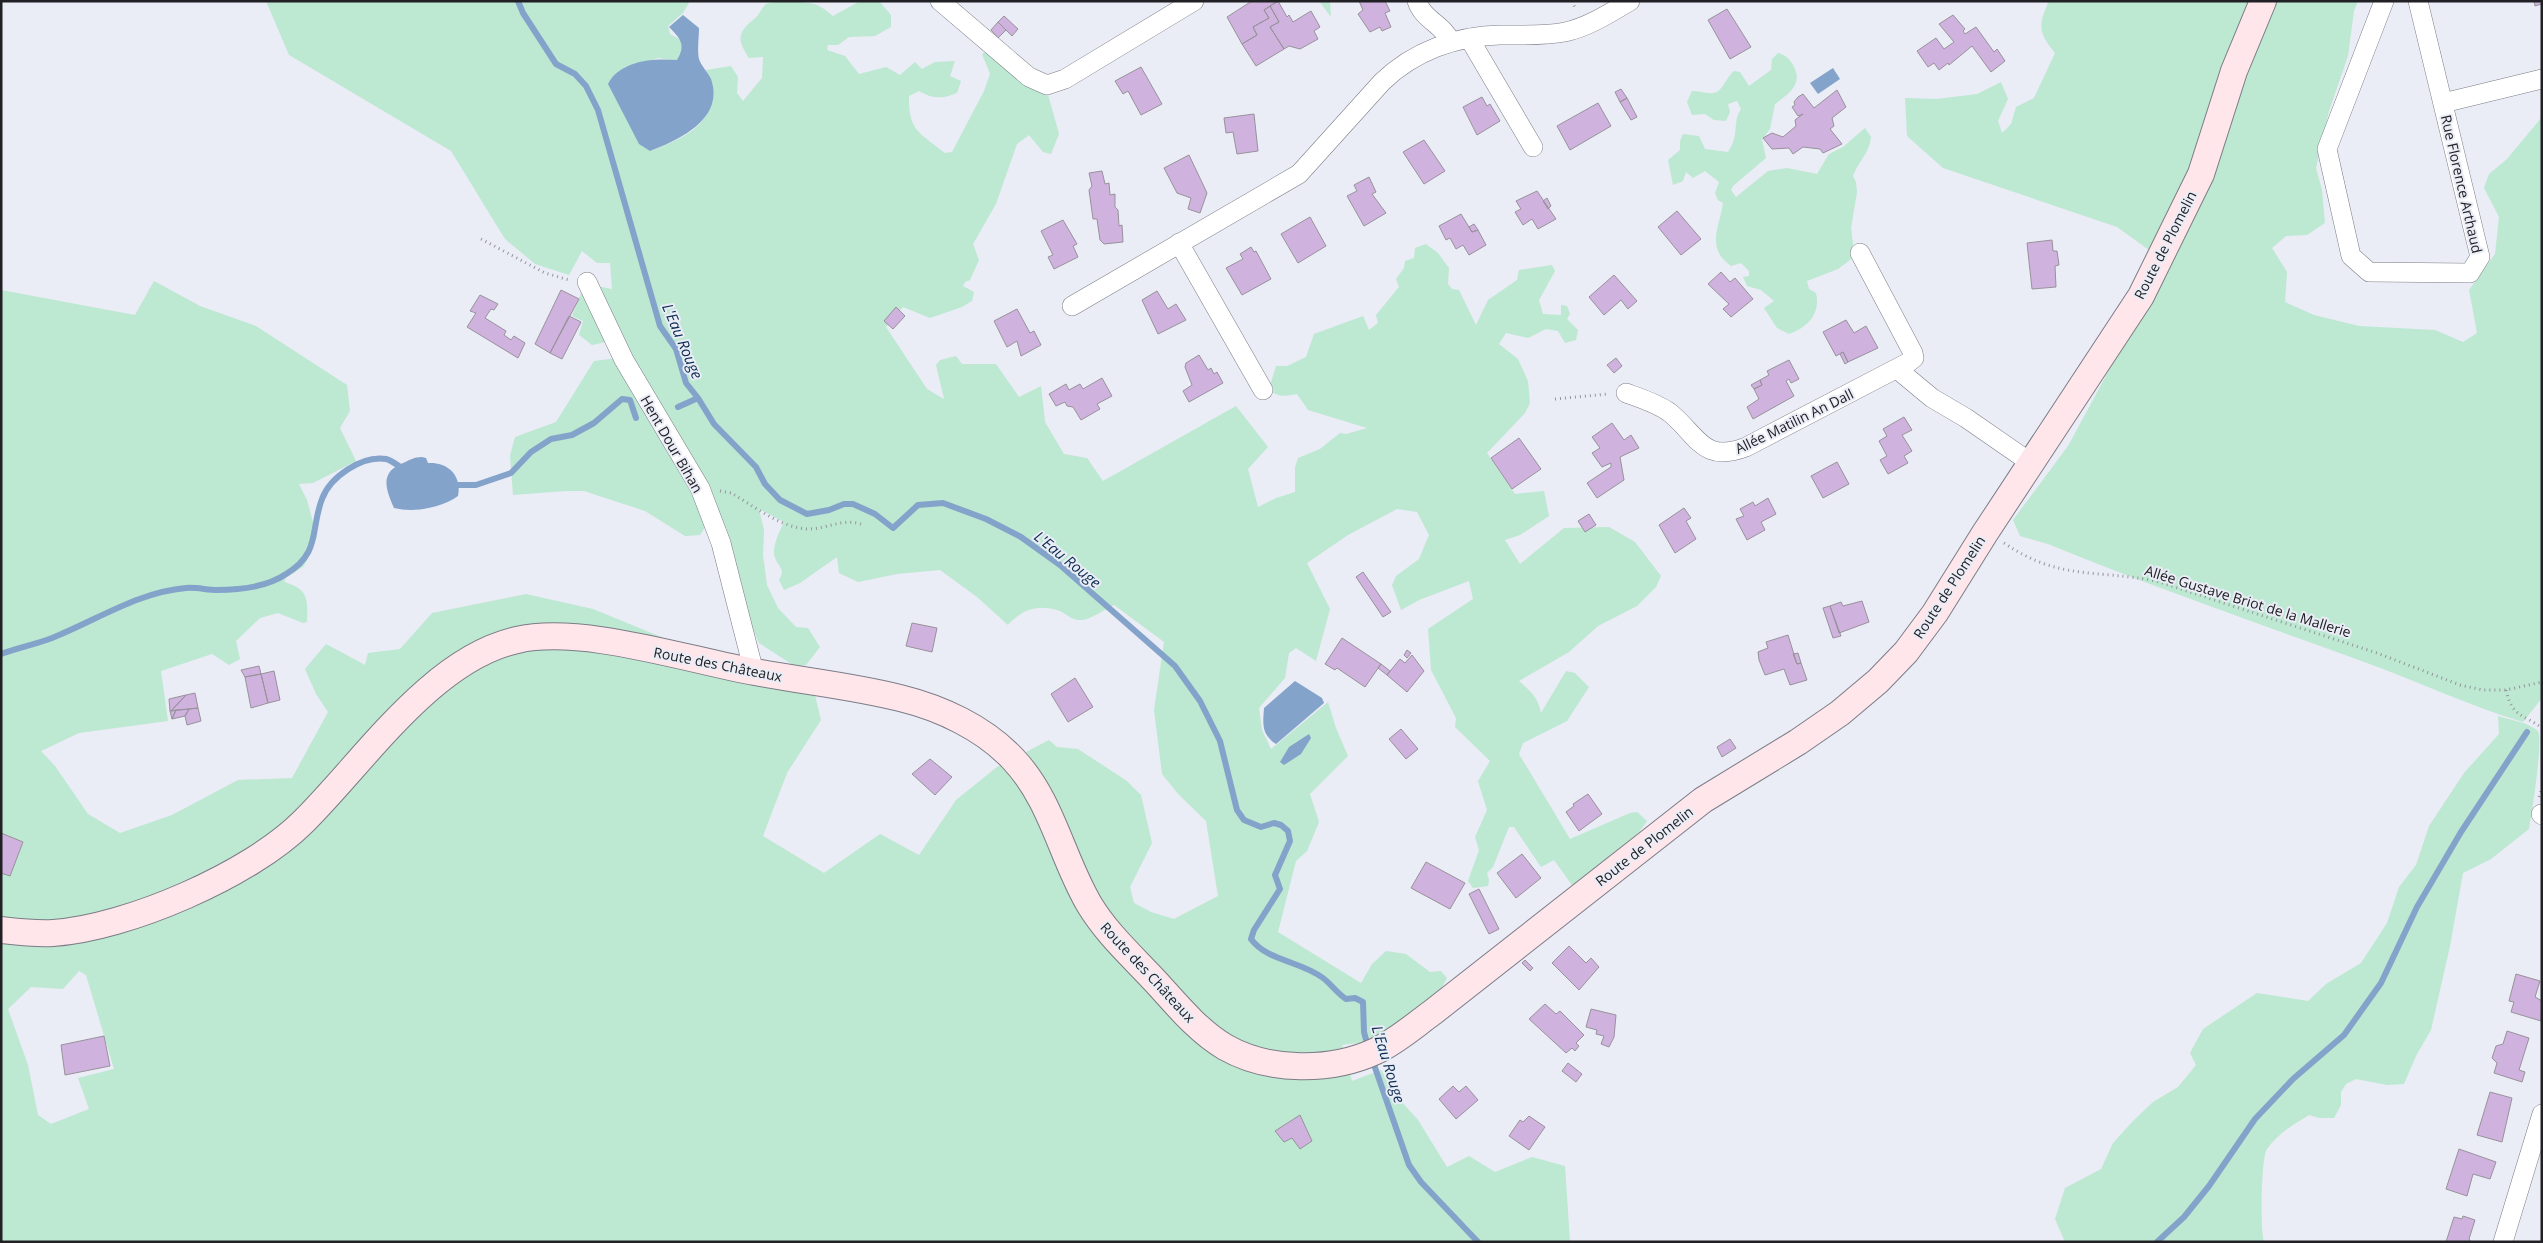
<svg xmlns="http://www.w3.org/2000/svg" width="2543" height="1243" viewBox="0 0 2543 1243" font-family="'Open Sans',sans-serif">
  <style>
    .green { fill: #bde8d1; fill-rule: evenodd }
    .water { fill: #83a3ca }
    .lines { fill: none; stroke-linecap: round; stroke-linejoin: round }
    .stream { stroke: #83a3ca; stroke-width: 6 }
    .building { fill: #cfb3de; stroke: #98929b }
    .street-casing { stroke: #7b7c86; stroke-width: 20 }
    .secondary-casing { stroke: #7b7c86; stroke-width: 28 }
    .path { stroke: #94959c; stroke-width: 3; stroke-dasharray: 1 4; stroke-linecap: butt }
    .street { stroke: #fff; stroke-width: 19 }
    .secondary { stroke: #fee6eb; stroke-width: 26 }
    .labels { text-anchor: middle; dominant-baseline: central; stroke-width: 4; stroke-linejoin: round; paint-order: stroke }
    .street-label { font-size: 14px; fill: #212125; stroke: #eaecf6 }
    .water-label { font-size: 15px; font-style: italic; fill: #0a2c51; stroke: #eaecf6 }
  </style>
  <rect width="100%" height="100%" fill="#eaecf6"/>
  <path class="green" d="M266,1H690L683,13L668,26L670,34L681,40L683,50L677,61L659,58L624,67L650,151C691,136 724,119 706,70L731,66L738,77L737,93L743,101L762,78L763,57L749,58C737,40 737,33 754,19C759,16 761,8 766,4C774,0 808,1 817,5C822,7 828,12 833,16L860,1H879L891,15V27L875,36L849,37L838,45H828L827,50L845,56L859,74L886,67L900,75L915,62L922,69L935,62L955,61L950,76L961,81L957,93C943,99 932,99 919,91L909,96C908,131 920,133 945,153L952,152L984,91L990,74L982,54L988,51L1047,91L1059,134L1051,154L1043,152L1029,135L1017,144L996,204L973,244L979,260L970,280L965,282L963,286L974,292L972,301L962,307L930,318L903,307L886,327L927,389L944,399L936,365L940,360L956,356L962,364H996L1019,397L1041,386L1045,422L1064,454L1087,458L1103,481L1236,406L1268,447L1248,469L1258,507L1276,498L1295,492V467L1298,458L1320,449L1340,433L1346,434L1367,428L1308,410L1297,394C1285,396 1278,398 1269,389L1276,366H1287L1306,357L1314,334L1363,316L1369,330L1378,323L1376,315L1399,287L1396,279L1404,268L1405,261L1414,258L1415,248L1426,244L1438,253L1449,268L1448,284L1452,289L1459,290L1476,325L1488,300L1517,280L1519,270L1552,265L1555,271L1539,300L1543,314L1561,315V305L1567,306L1570,314L1567,319L1578,330L1576,340L1565,343L1558,331L1546,329L1528,338L1506,333L1499,344L1518,359L1528,381L1530,403L1525,413L1487,453L1515,494L1544,491L1549,516L1520,535L1505,540L1520,564L1564,528L1609,527L1635,542L1661,576L1656,587L1637,606L1598,626L1569,652L1519,681C1530,691 1538,697 1541,713L1566,671L1575,673L1589,687L1567,721L1523,743L1519,754L1570,839L1630,813L1637,812L1647,821L1639,832L1574,888L1554,860L1541,867L1514,827H1509L1493,867L1487,873L1489,880L1488,886L1473,888L1468,881L1479,850L1475,837L1487,810L1478,781L1490,761L1455,727L1456,718L1431,670L1428,629L1473,599L1469,581L1419,600L1401,610L1392,585L1396,576L1419,559L1429,535L1417,512L1397,509L1348,535L1307,563L1330,609L1316,661L1296,648L1289,653L1285,678L1259,708L1262,730L1271,749L1328,702L1336,728L1348,756L1310,794L1319,822L1307,851L1296,861L1278,932L1361,983L1372,964L1386,951L1406,954L1430,972L1441,971L1447,978L1437,996L1372,1041L1342,1045L1352,1081L1381,1070L1400,1100L1418,1120L1447,1167L1469,1156L1495,1172L1532,1157L1565,1166L1570,1242H1V290L135,315L154,281L200,306L256,326L347,385L350,411L340,428L356,461L313,483L299,484L307,500L317,537L304,566L286,578L284,582C308,589 308,598 307,622L303,623L278,613L260,618L236,641L240,659L229,665L212,654L161,671L168,721L79,733L41,751L55,766L88,814L120,833L172,815L238,780L292,778L328,712L316,694L305,669L326,644L365,665L368,653L400,649L432,613L526,594L593,609L693,650L765,685L815,695L821,720L787,773L763,836L824,873L880,834L919,855L956,800L997,767L1049,740L1057,747L1078,749L1127,781L1141,795L1152,843L1130,887L1134,903L1151,912L1174,919L1218,896L1206,821L1179,795L1162,774L1154,710L1164,642L1114,605C1105,609 1092,619 1082,620C1071,621 1065,612 1057,610C1035,604 1022,610 1008,625L977,597L940,570L897,574L858,582L839,573L837,557L800,583L784,590L779,580C787,568 776,566 774,554C773,544 780,531 784,522L759,509L764,530L763,555L767,585L778,608L796,627L808,628L820,647L806,665L796,667L759,643L708,523L700,535L685,536L645,511L584,491H566L513,495L510,456L515,437L556,422L594,361L618,358L606,342L592,345L579,335L583,321L572,316L585,284L612,289L610,263H597L582,251L569,275L535,264L505,239L451,151L289,55ZM79,971L86,975L114,1069L78,1078L89,1109L51,1124L38,1115L28,1065L8,1009L31,987L63,989Z
    M1319,1H1330L1331,17Z
    M2049,1H2358L2354,11L2348,56L2329,111L2316,168L2322,190L2325,223L2307,235L2286,236L2272,248L2287,272L2285,302L2314,315L2359,326L2435,330L2463,342L2477,333L2469,290L2495,254L2499,217L2484,188L2489,174L2507,159L2542,117V698L2523,722C2470,706 2419,682 2367,663C2260,624 2153,587 2048,544L2020,536L2013,520L2068,446L2167,263L2117,227L1943,168L1907,136L1905,98L1936,99L1977,94L2001,82L2008,99L1998,121L2002,133L2011,124L2016,107L2034,98L2055,53C2038,32 2038,25 2049,1Z
    M1778,53C1785,55 1789,58 1793,65C1804,84 1789,93 1775,104L1770,129L1762,140L1766,158L1733,186L1731,190L1736,197L1768,171L1787,168L1817,174L1829,154L1843,147L1865,128L1871,137C1870,152 1858,162 1853,176L1856,182L1857,192L1851,228L1854,251L1850,260L1838,269L1807,281L1809,289L1816,293C1821,314 1807,328 1789,334L1777,328L1764,308L1774,301L1761,290L1747,286L1743,277L1749,276V271L1741,263L1731,266C1705,248 1720,226 1723,203L1718,200L1715,193L1719,182L1705,171L1693,178L1686,172L1683,181L1673,185L1668,160L1680,150V141L1683,134L1699,136L1705,149L1728,152C1740,135 1732,122 1741,109L1737,101L1728,104L1730,112L1726,121L1714,120L1705,114L1692,115L1687,102L1692,91C1699,91 1706,94 1713,93C1722,93 1727,76 1734,71L1740,72L1749,86L1771,70L1772,59Z
    M2498,716C2510,720 2528,722 2538,731C2543,742 2532,812 2529,829L2491,859L2463,873L2450,946L2431,1030L2416,1056L2404,1084L2387,1085L2356,1079L2346,1084L2341,1092V1105L2334,1118H2319L2309,1115C2293,1125 2278,1133 2267,1149C2261,1157 2260,1231 2264,1242H2065L2055,1219L2065,1188L2101,1169L2113,1143L2133,1121L2153,1102L2178,1087L2196,1065L2190,1053L2203,1029L2257,993L2308,1001L2326,984L2361,963L2387,923L2399,887L2416,865L2429,826L2464,773L2499,734Z"/>
  <path class="water" d="M683,15L699,28C699,37 697,50 699,59C701,66 708,72 711,79C725,119 679,140 650,151L639,144L608,84C620,60 654,58 677,60C686,45 681,39 669,27Z
    M1833,68L1840,79L1818,94L1810,83Z
    M422,457L426,458L428,463C448,462 462,475 458,496C441,508 414,513 394,508C385,488 380,472 403,463C410,460 414,457 422,457Z
    M1295,681L1322,698L1324,703L1276,744C1261,734 1263,724 1264,708Z
    M1309,734L1311,738L1301,754L1284,765L1280,762L1289,747Z"/>
  <g class="lines">
    <path class="stream" d="M518,1L523,13L556,64L575,74L586,86L598,110L660,326L676,349L686,383L698,398L714,424L756,467L765,484L780,500L807,514L829,510L844,504H853L875,514L893,528L918,505L943,503L986,519L1021,537L1060,565L1175,666L1200,701L1220,741L1237,810L1244,820L1261,827L1274,823L1281,825L1288,831L1290,841L1275,875L1280,889L1254,930L1251,939C1267,961 1301,961 1323,978C1331,984 1337,993 1346,999L1355,998L1363,1002L1364,1032L1368,1047
      M678,407L698,398
      M453,485H476L511,473L531,452L551,439L572,435L594,423L622,399L630,400L636,418
      M1,654C18,648 36,644 52,638C97,620 138,592 186,588C196,587 207,590 217,590C240,590 267,587 286,574C321,553 310,530 322,499C330,477 362,455 386,459C391,460 397,465 402,468
      M1372,1059L1409,1165L1421,1182L1478,1242
      M2157,1242L2184,1217L2209,1186L2255,1119L2293,1079L2344,1035L2381,983L2417,907L2461,832L2527,732"/>
  </g>
  <path class="building" d="M1252,1H1278L1264,10L1269,18L1253,27L1257,35L1242,44L1227,17Z
    M1278,1L1287,17L1289,15L1293,22L1311,11L1320,27L1314,31L1318,39L1300,49L1289,46L1284,49L1270,27L1279,22L1270,6Z
    M1359,1H1385L1390,11L1385,13L1391,27L1382,31L1380,27L1370,32L1358,14L1363,10Z
    M2534,1H2542V4L2535,6Z
    M1270,6L1279,22L1270,27L1284,49L1256,66L1242,44L1257,35L1253,27L1269,18L1264,10Z
    M1727,9L1751,47L1730,59L1708,20Z
    M1953,15L1965,29L1963,31L1965,34L1976,27L1994,52L1997,49L2005,61L1991,72L1972,46L1949,65L1948,63L1939,70L1934,63L1928,67L1917,51L1936,38L1944,49L1954,42L1939,24Z
    M1004,16L1018,29L1012,36L998,22Z
    M998,22L1006,30L998,38L991,30Z
    M1141,67L1162,104L1141,115L1128,91L1123,94L1115,81Z
    M1621,89L1627,98L1620,102L1615,92Z
    M1837,90L1846,107L1832,118L1834,126L1830,129L1842,144L1823,153L1820,149L1803,147L1793,154L1789,148L1772,149L1763,138L1772,133L1783,137L1796,126L1795,120L1803,114L1798,116L1792,107L1795,105L1794,102L1798,97L1803,94L1814,108Z
    M1482,97L1487,106L1490,104L1500,121L1477,135L1463,107Z
    M1627,98L1637,117L1631,120L1620,102Z
    M1598,103L1611,126L1570,150L1557,126Z
    M1254,114L1258,151L1237,154L1233,132L1226,133L1224,118Z
    M1424,140L1445,171L1424,184L1403,152Z
    M1189,155L1207,193L1200,213L1188,209L1191,198L1177,193L1164,168Z
    M1102,171L1105,184L1109,183L1110,195L1115,194V207L1118,210L1119,226L1122,225L1123,242L1104,244L1100,240L1097,219H1093L1089,190L1092,186L1089,173Z
    M1369,177L1376,192L1372,194L1386,213L1364,226L1347,196L1357,191L1354,185Z
    M1537,191L1556,219L1538,229L1532,219L1523,225L1515,212L1521,209L1516,201Z
    M1547,198L1551,206L1548,209L1543,201Z
    M1677,211L1701,239L1681,255L1658,227Z
    M1461,214L1472,232L1478,230L1486,245L1469,255L1463,245L1456,249L1450,238L1446,240L1439,226Z
    M1310,217L1326,246L1298,263L1281,234Z
    M1063,220L1077,244L1073,246L1078,257L1054,269L1048,257L1053,255L1041,231Z
    M1474,224L1478,230L1472,232L1469,227Z
    M2052,240L2053,251H2057L2059,265L2055,266L2056,287L2032,289L2027,243Z
    M1251,247L1254,252L1256,251L1271,279L1242,295L1226,268L1243,259L1240,254Z
    M1721,272L1730,282L1735,278L1753,299L1731,317L1723,309L1729,304L1708,284Z
    M1614,275L1637,301L1628,309L1621,300L1604,315L1589,297Z
    M561,290L579,299L550,353L535,344Z
    M1157,291L1168,309L1176,304L1186,320L1158,334L1142,300Z
    M480,295L498,304L494,310L491,309L485,318L506,331L504,335L511,340L514,336L525,343L518,358L467,327L476,313L470,311Z
    M896,307L905,316L893,329L884,321Z
    M1017,309L1030,333L1034,331L1041,345L1021,356L1017,341L1007,347L994,321Z
    M569,316L581,322L562,359L550,353Z
    M1846,320L1854,333L1866,326L1878,348L1848,362L1843,352L1836,356L1823,332Z
    M1843,352L1848,362L1845,364L1840,354Z
    M1199,355L1208,370L1211,368L1214,374L1217,372L1223,383L1189,402L1183,391L1192,385L1185,367L1186,363Z
    M1616,358L1622,366L1614,373L1607,365Z
    M1789,360L1799,379L1791,383L1789,379L1786,381L1794,396L1753,419L1747,407L1759,399L1754,389L1762,385L1760,380L1769,375L1767,371Z
    M1102,378L1112,396L1097,404L1100,409L1081,420L1073,407L1067,406L1065,402L1056,406L1049,394L1066,384L1069,390L1080,384L1083,389Z
    M1760,380L1762,385L1754,389L1751,385Z
    M1904,417L1912,430L1902,435L1912,451L1904,456L1908,463L1888,474L1880,460L1887,456L1879,441L1887,436L1883,429Z
    M1612,423L1624,440L1631,435L1639,448L1620,457L1624,480L1597,498L1587,483L1611,467V463L1602,467L1592,453L1600,448L1592,437Z
    M1519,438L1541,469L1512,489L1491,458Z
    M1837,462L1849,484L1823,498L1811,476Z
    M1768,498L1776,514L1761,522L1765,530L1747,540L1736,519L1744,516L1740,509L1753,502L1755,506Z
    M1684,508L1691,518L1686,521L1696,539L1675,553L1659,525Z
    M1589,514L1596,525L1585,532L1578,521Z
    M1363,572L1391,612L1383,617L1356,577Z
    M1862,601L1869,622L1839,633L1830,606L1841,602L1843,606Z
    M1830,606L1841,636L1833,638L1823,608Z
    M912,623L937,628L932,652L906,646Z
    M1788,635L1797,664L1801,663L1807,680L1790,685L1784,669L1765,675L1759,660L1758,652L1768,648L1766,642Z
    M1342,638L1381,664L1365,687L1337,668L1335,670L1325,664Z
    M1407,650L1411,653L1407,658L1404,655Z
    M1798,653L1801,663L1797,664L1793,654Z
    M1412,655L1424,671L1407,692L1387,675L1400,659L1405,663Z
    M1381,664L1390,671L1387,675L1378,668Z
    M259,666L261,674L245,677L241,670Z
    M274,671L280,700L268,703L261,674Z
    M261,674L268,703L251,708L245,677Z
    M1075,678L1093,707L1068,722L1051,694Z
    M195,693L198,708L171,711L186,695Z
    M186,695L171,711H170L169,699Z
    M198,708L201,721L187,725L185,716L189,709Z
    M189,709L185,716L172,719L176,710Z
    M176,710L172,719L170,711Z
    M1401,729L1418,749L1406,759L1389,739Z
    M1730,739L1736,748L1722,757L1717,747Z
    M930,759L952,777L935,795L912,774Z
    M1588,794L1602,814L1579,831L1566,812L1574,806L1573,804Z
    M1,833L23,842L10,876L1,873Z
    M1522,854L1541,878L1516,898L1497,873Z
    M1426,862L1465,883L1450,909L1411,888Z
    M1479,889L1499,929L1489,934L1469,894Z
    M1569,946L1586,963L1591,958L1599,967L1579,990L1552,963Z
    M1525,960L1533,968L1530,971L1522,963Z
    M2516,974L2540,981L2535,997L2542,1001L2541,1021L2511,1012L2514,1002L2509,1001Z
    M1545,1004L1556,1014L1560,1011L1584,1035L1576,1043L1579,1046L1575,1051L1572,1048L1566,1053L1529,1019Z
    M1591,1009L1616,1015L1614,1037L1609,1047L1601,1044L1604,1036L1596,1034L1597,1030L1586,1027Z
    M2507,1031L2529,1038L2519,1070L2525,1072L2522,1082L2494,1073L2497,1063L2492,1058L2496,1046L2503,1044Z
    M104,1036L110,1066L65,1075L61,1045Z
    M1568,1063L1582,1074L1576,1082L1562,1071Z
    M1453,1086L1459,1092L1466,1086L1478,1100L1456,1119L1439,1099Z
    M2490,1092L2512,1098L2502,1142L2477,1135Z
    M1300,1115L1312,1141L1300,1149L1292,1138L1284,1142L1275,1131Z
    M1529,1116L1545,1127L1529,1150L1509,1136L1520,1120L1523,1122Z
    M2459,1149L2496,1162L2490,1179L2473,1174L2467,1196L2446,1189Z
    M2463,1216L2475,1220L2469,1239L2471,1242H2446L2454,1217L2462,1219Z"/>
  <g class="lines">
    <defs>
      <path id="street" d="M940,1L1029,77L1047,85L1065,79L1194,1
        M1417,1C1423,20 1443,24 1451,42
        M2384,1L2327,149L2351,256L2369,272L2470,273L2480,257L2418,1
        M1469,38L1533,147
        M2443,103L2542,79
        M1179,243L1263,390
        M587,282L624,360L700,488L721,543L754,672
        M1072,306L1299,174L1382,82C1414,51 1456,36 1500,35C1521,35 1544,36 1565,32C1588,27 1610,13 1630,1
        M1897,369L1932,398L1966,418L2031,463
        M1626,393C1640,398 1656,403 1669,412C1698,435 1702,464 1746,447L1909,362L1914,358L1913,353L1860,253
        M2541,814L2542,815
        M2503,1242L2542,1114"/>
      <path id="secondary" d="M1,930C19,932 35,934 53,933C127,928 250,875 303,822C363,763 431,659 517,640C582,625 688,660 755,672C803,681 853,686 900,698C941,708 984,728 1013,759C1052,800 1061,856 1089,904C1107,934 1132,956 1156,982C1177,1005 1198,1031 1225,1047C1269,1072 1331,1072 1376,1051C1397,1041 1415,1025 1433,1012L1703,800L1798,742L1840,713L1878,681L1906,652L1935,613L1985,533L2141,296L2201,174L2234,71L2263,1"/>
    </defs>
    <use href="#street" class="street-casing"/>
    <use href="#secondary" class="secondary-casing"/>
    <path class="path" d="M1572,1L1576,10
      M481,239L545,273L569,280
      M1555,399L1608,394
      M720,491L731,493C754,506 781,528 808,529C828,529 842,518 861,524
      M2004,543C2060,581 2095,569 2156,581L2377,653L2460,685L2483,690H2506L2542,682
      M2506,690C2512,717 2523,714 2542,728
      M2539,797L2542,788"/>
    <use href="#street" class="street"/>
    <use href="#secondary" class="secondary"/>
  </g>
  <g class="labels">
    <g class="street-label">
      <text transform="translate(2462 184) rotate(77)">Rue Florence Arthaud</text>
      <text transform="translate(2165 245) rotate(-63)">Route de Plomelin</text>
      <text transform="translate(1794 421) rotate(-26)">Allée Matilin An Dall</text>
      <text transform="translate(672 444) rotate(60)">Hent Dour Bihan</text>
      <text transform="translate(1949 587) rotate(-57)">Route de Plomelin</text>
      <text transform="translate(2248 601) rotate(17)">Allée Gustave Briot de la Mallerie</text>
      <text transform="translate(718 664) rotate(11)">Route des Châteaux</text>
      <text transform="translate(1644 846) rotate(-38)">Route de Plomelin</text>
      <text transform="translate(1148 972) rotate(47)">Route des Châteaux</text>
    </g>
    <g class="water-label">
      <text transform="translate(683 341) rotate(67)">L'Eau Rouge</text>
      <text transform="translate(1068 559) rotate(39)">L'Eau Rouge</text>
      <text transform="translate(1389 1064) rotate(73)">L'Eau Rouge</text>
    </g>
  </g>
  <rect width="2543" height="1243" fill="none" stroke="#212125" stroke-width="5"/>
</svg>
